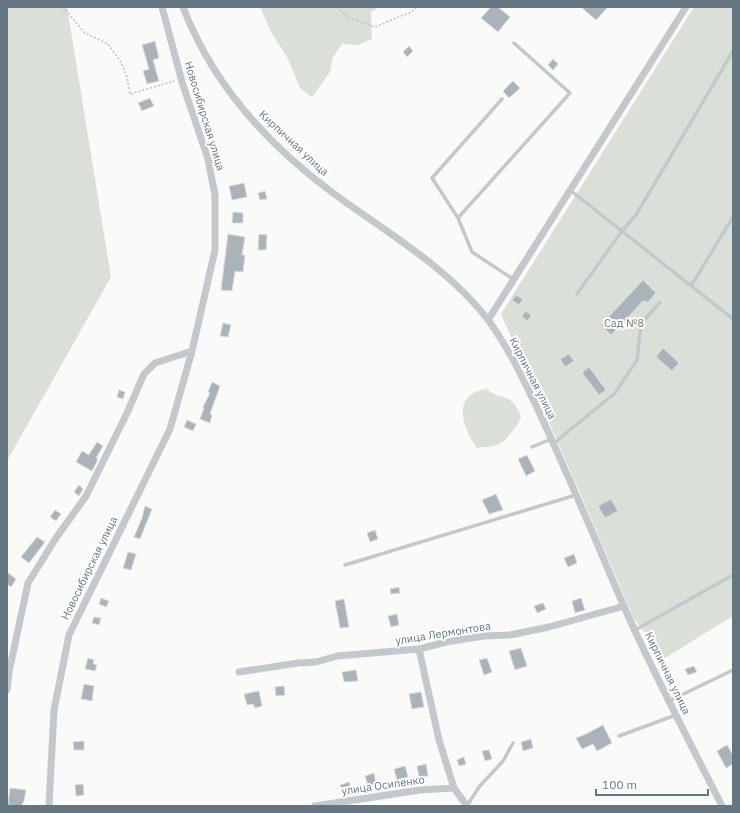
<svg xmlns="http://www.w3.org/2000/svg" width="740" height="813" viewBox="0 0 740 813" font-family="'IBM Plex Sans',sans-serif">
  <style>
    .green { fill: #dadfd7 }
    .building { fill: #aab3b9; stroke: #dcdcda }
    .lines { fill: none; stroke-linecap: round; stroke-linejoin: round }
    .path { stroke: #bbbfc2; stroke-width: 1.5; stroke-dasharray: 2 2; stroke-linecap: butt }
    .service { stroke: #c3c8cc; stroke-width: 3.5 }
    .minor { stroke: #c3c8cc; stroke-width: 7 }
    .labels { text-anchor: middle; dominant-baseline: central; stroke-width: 4; stroke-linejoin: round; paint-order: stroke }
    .street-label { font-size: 11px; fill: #657683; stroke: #fff }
    .park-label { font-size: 11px; fill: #687a64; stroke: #fff }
  </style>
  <rect width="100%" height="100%" fill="#fafaf8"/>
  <path class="green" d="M7,7H67L111,277L7,461Z
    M260,7H380L371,12L372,39L358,45L342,44L333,57L330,72L312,97L300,88L288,59L271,32Z
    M694,7H733V616L665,658L634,619L581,495L501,314Z
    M487,389C502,402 511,391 521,416C519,423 516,427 511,433C501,447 494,446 477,448C462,427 451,394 487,389Z"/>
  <path class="building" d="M491,7H498L510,17L498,32L481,18Z
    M581,7H608L596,20Z
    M155,41L159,58L153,60L159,81L147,84L143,71L149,69L142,45Z
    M409,46L413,51L407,57L403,52Z
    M553,59L558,64L553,70L548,65Z
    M513,81L520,88L509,98L503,91Z
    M150,98L154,106L142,111L138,103Z
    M244,183L247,197L232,200L229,186Z
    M265,191L267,199L260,200L258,193Z
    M233,212L243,213V223H232Z
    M228,234L245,237L242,255H245L243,272L235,271L232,291L221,290Z
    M259,234L267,235L266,250H258Z
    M643,280L656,293L648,302L643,301L611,335L601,325Z
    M516,295L523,299L519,305L512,300Z
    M525,311L531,315L528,321L522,317Z
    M223,323L231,325L228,337L220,336Z
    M663,348L679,363L672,371L656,357Z
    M569,354L574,361L565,367L560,359Z
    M589,367L606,390L599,395L582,373Z
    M212,382L220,386L210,414L212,415L210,423L200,419L204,408L203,407L210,393L208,392Z
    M119,390L125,392L123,399L117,397Z
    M187,420L196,424L193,431L184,427Z
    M97,442L103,446L96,458L98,459L92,471L76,462L82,451L89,455Z
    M527,455L535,471L526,476L518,459Z
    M79,485L83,489L79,496L74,492Z
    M496,494L503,510L489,514L482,500Z
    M611,499L618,511L605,518L598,506Z
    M145,506L152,509L140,539L134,537L142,518Z
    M55,510L61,514L56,521L50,517Z
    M375,530L378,539L370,542L367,533Z
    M37,537L45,542L29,563L21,557Z
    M128,552L136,554L131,570L123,568Z
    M574,554L577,563L568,567L564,558Z
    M7,572L16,579L11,587L7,584Z
    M399,587L400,593L391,594L390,589Z
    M101,598L109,601L106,607L99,604Z
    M581,598L585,610L575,613L572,601Z
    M344,599L349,627L340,628L335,601Z
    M543,603L546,609L537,613L534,606Z
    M397,614L399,625L391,627L388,616Z
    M94,617L101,618L99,625L92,623Z
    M521,648L527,666L515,670L509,651Z
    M88,658L94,660L93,664L97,665L95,671L85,669Z
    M487,658L492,672L484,675L479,660Z
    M694,666L697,672L688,675L685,669Z
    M356,670L358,681L344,682L342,672Z
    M84,684L94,686L92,701L81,699Z
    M284,686L285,695L276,696L275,687Z
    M259,691L262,706L255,708L253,704L247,705L244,694Z
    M421,692L424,707L412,709L409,694Z
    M603,725L612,743L597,751L593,744L582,749L576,738L586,734Z
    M531,739L533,748L523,751L521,742Z
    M84,741V750H74L73,742Z
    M727,745L733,755V764L726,768L717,751Z
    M489,750L492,759L485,761L482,751Z
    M464,757L466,764L459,766L457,760Z
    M426,764L428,776L419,777L417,766Z
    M405,766L408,777L397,780L394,769Z
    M374,773L376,784L368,786L365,776Z
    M349,782L352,793L343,795L340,785Z
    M83,784L84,795L76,796L75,785Z
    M10,788L26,790L24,801L21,806L8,805Z"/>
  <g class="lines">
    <path class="path" d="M63,7L85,33L108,44L121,62L127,77L130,94L174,81
      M337,7L349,18L375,27L411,12L417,7"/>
    <path class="service" d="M570,190L733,319
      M458,218L432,178L502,99
      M513,279L472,252L458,218L570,93L514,43
      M691,286L733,217
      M577,294L622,231L636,215L733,51
      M553,444L615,393L637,360L641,324L660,302
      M532,447L551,439
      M345,565L576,495
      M635,630L733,575
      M669,701L733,670
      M619,736L676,715
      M467,806L479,787L503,761L513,743"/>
    <path class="minor" d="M183,7C212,83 268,145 333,193C387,233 448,267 489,321C509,349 524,380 539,412C559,455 578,499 597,543C609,572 621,600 634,629C662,689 692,747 722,806
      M488,320L686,7
      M419,649L439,740L454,788L467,806
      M239,672L298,663L316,662L337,656L419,649L446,642L484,636L510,635L549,627L624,606
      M7,690L9,672L28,583L56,538L86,496L127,413L144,374L155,363L192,351
      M49,806L54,710L69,635L170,429L192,351L215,250V195L208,159L182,82L162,7
      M315,806L420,790L454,788"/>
  </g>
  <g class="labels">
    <g class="street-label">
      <text transform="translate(205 116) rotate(73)">Новосибирская улица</text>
      <text transform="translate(294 143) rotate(43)">Кирпичная улица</text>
      <text transform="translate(533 378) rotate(63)">Кирпичная улица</text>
      <text transform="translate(89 568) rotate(-64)">Новосибирская улица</text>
      <text transform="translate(443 633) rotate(-9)">улица Лермонтова</text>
      <text transform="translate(668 673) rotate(64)">Кирпичная улица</text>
      <text transform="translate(383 785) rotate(-8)">улица Осипенко</text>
    </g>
    <g class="park-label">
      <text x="624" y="323">Сад №8</text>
    </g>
  </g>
  <rect width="740" height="813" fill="none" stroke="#657683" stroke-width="16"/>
  <path d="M596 789v6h112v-6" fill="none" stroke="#657683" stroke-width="2"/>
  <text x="602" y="789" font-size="12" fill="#657683" stroke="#ffffff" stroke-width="3" paint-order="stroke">100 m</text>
</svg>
